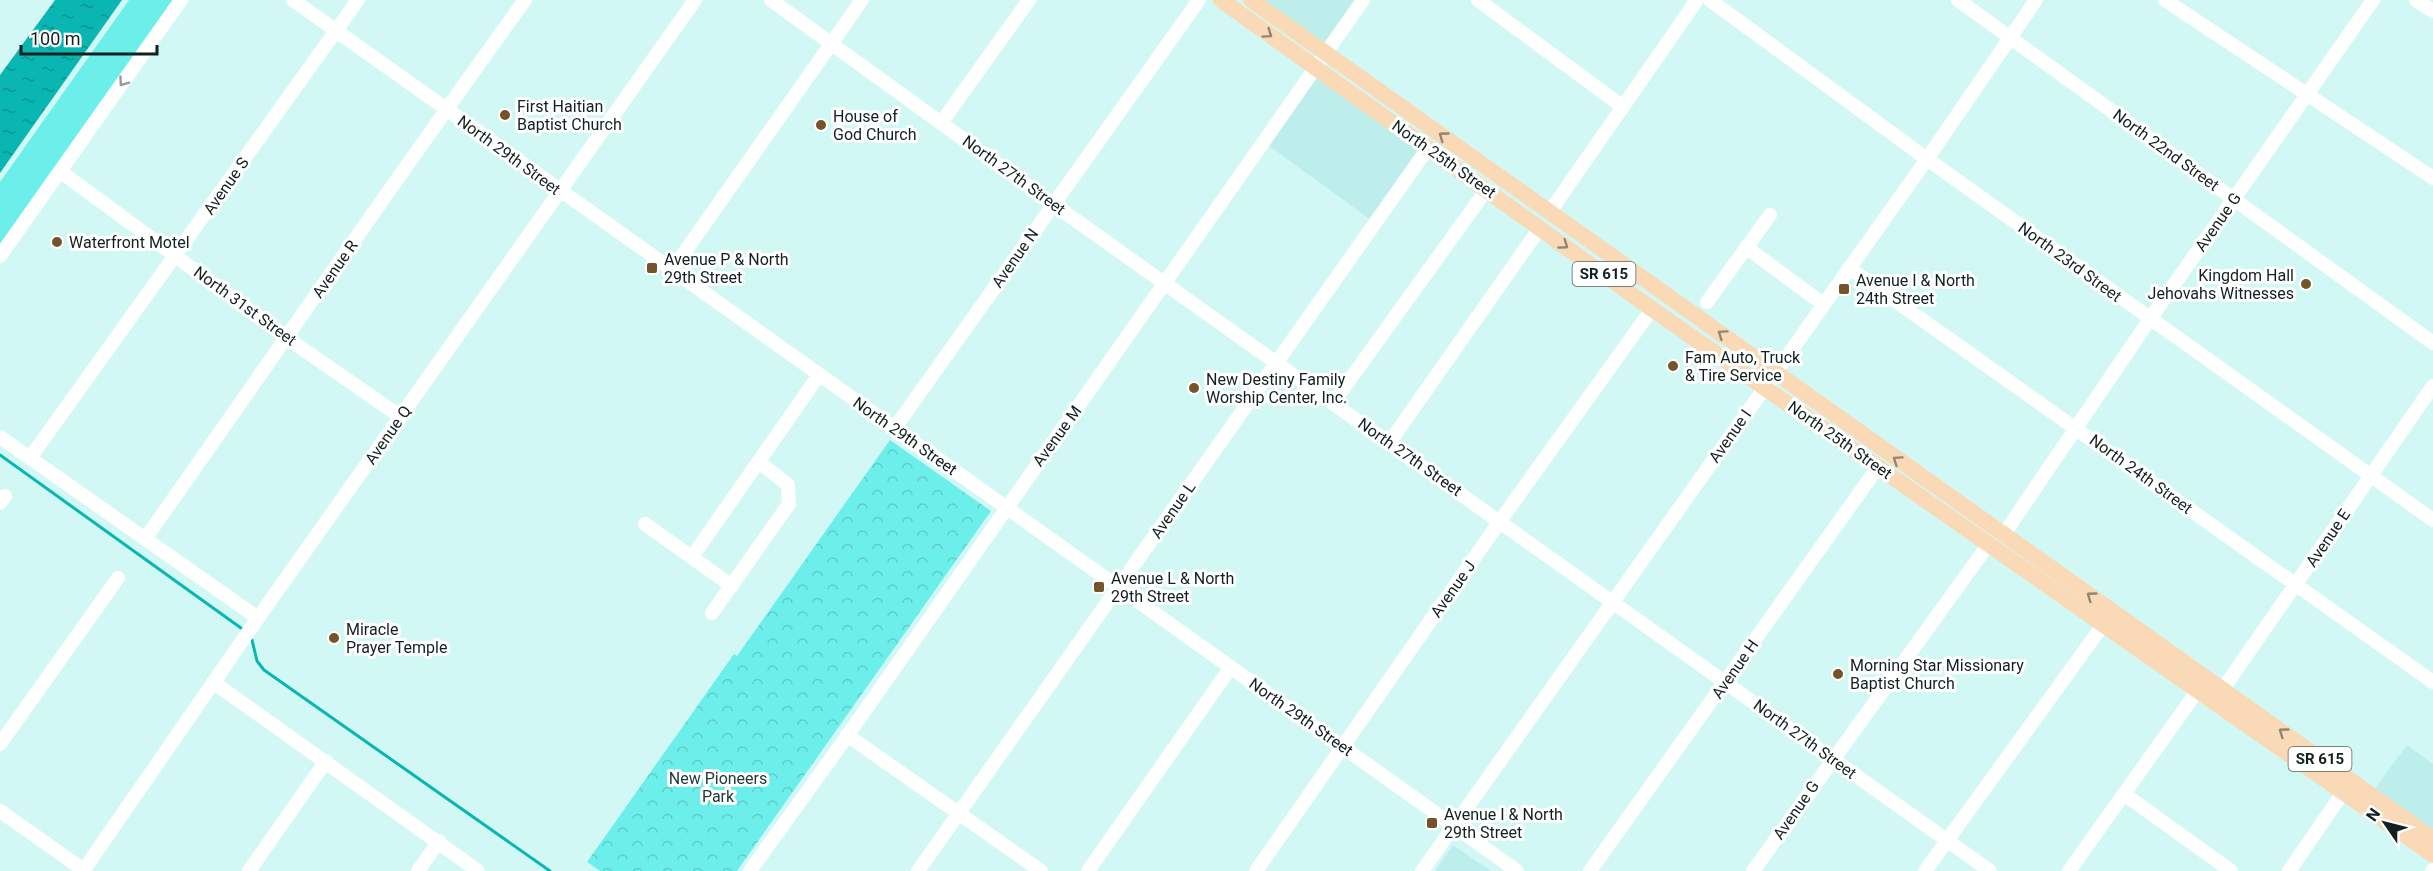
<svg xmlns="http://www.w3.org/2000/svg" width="2433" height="871" viewBox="0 0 2433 871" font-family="Roboto,sans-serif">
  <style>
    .built { fill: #beeeeb }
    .grass { fill: #6cefea }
    .park { fill: url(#park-crowns) }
    .water { fill: url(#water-ripples) }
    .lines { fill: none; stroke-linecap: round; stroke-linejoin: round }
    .stream { stroke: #09b6b2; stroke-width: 3 }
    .minor { stroke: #fff; stroke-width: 14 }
    .major { stroke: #fadab6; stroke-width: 16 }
    .oneway { stroke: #928672 }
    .oneway2 { stroke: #949b9b }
    .poi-dot { fill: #75542b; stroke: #fff; stroke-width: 2 }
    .labels { text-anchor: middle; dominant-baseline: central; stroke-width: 6; stroke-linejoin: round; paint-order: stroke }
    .shield { fill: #fff; stroke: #596363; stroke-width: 1.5 }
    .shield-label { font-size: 15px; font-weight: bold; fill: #122020 }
    .poi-label { font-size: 16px; fill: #122020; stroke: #fff; text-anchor: start }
    .street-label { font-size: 16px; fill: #122020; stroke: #fff }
    .park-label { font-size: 16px; fill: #213938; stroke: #fff }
  </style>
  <defs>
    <pattern id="park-crowns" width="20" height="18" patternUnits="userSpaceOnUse" patternTransform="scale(1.5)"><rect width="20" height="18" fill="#6cefea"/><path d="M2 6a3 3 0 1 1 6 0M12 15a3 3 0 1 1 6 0" fill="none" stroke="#5dcdc8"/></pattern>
    <pattern id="water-ripples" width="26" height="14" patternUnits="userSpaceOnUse" patternTransform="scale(1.5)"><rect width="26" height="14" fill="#09b6b2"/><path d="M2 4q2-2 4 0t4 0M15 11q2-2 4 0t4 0" fill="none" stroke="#089490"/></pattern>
  </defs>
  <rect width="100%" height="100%" fill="#d2f8f5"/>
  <path class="built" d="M1260,0H1356L1324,46Z
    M1317,74L1421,149L1371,220L1268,145Z
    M2407,745L2433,764V834L2373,791Z
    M1453,845L1491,871H1435Z"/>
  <path class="grass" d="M129,0H174L0,247V182Z"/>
  <path class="park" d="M890,440L991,511L737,871H600L587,862L734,654L737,656Z"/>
  <path class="water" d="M55,0H122L0,173V75Z"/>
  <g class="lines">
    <path class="stream" d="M0,455L241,628
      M252,640L257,661L264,670L550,871"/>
    <path class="minor" d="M293,0L1517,871
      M771,0L1053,204L1990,871
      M1478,0L1623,107
      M1710,0L1927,159L2433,520
      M1958,0L2433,343
      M2165,0L2433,178
      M2416,0L2433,11
      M941,123L1029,0
      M61,172L287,338L401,417
      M1549,213L1697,0
      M1746,247L1823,304
      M0,256L181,0
      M1849,268L2433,682
      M672,270L862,0
      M1707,302L1770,215
      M1333,403L1487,189
      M894,429L1199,0
      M0,437L258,618
      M1389,443L1540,228
      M30,458L358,0
      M0,503L5,496
      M645,524L732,586
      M2004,534L2150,319L2373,0
      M145,539C272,359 396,178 525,0
      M692,557L819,375
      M712,613L789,504L788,485L759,462
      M213,682L478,871
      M2223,689L2433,386
      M847,735L1041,871
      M0,744L118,578
      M2124,794L2231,871
      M0,811L85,871
      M83,871L258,618L695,0
      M249,871L326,761
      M418,871L439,841
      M750,871L845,739L1363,0
      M918,871L1428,148
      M1088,871L1231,667
      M1256,871L1500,521L1652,309
      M1422,871L1927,159L2036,0
      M1590,871L1878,467
      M1753,871L1988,545
      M1925,871L2103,625
      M2069,871L2198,690
      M2289,871L2344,791
      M2432,871L2433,870"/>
    <path class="major" d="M1221,0L1652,309L2433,855
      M1251,0L2433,839"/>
  </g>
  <defs><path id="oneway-chevron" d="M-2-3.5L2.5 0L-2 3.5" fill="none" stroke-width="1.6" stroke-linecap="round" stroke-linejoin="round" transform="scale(1.5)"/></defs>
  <g class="oneway">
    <use href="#oneway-chevron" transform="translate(1268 34) rotate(35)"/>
    <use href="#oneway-chevron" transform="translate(1443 136) rotate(-144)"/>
    <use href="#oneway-chevron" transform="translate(1564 245) rotate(36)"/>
    <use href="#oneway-chevron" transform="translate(1722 334) rotate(-145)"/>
    <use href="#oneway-chevron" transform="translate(1897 460) rotate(-145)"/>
    <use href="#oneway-chevron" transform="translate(2091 596) rotate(-144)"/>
    <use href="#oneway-chevron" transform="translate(2283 732) rotate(-144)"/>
  </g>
  <use class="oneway2" href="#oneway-chevron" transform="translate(123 82) rotate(125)"/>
  <g class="poi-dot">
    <circle cx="505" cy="115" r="6"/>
    <circle cx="821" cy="125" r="6"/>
    <circle cx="57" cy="242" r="6"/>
    <rect x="646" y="262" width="12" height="12" rx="3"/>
    <circle cx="2306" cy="284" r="6"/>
    <rect x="1838" y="283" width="12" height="12" rx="3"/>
    <circle cx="1673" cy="366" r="6"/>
    <circle cx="1194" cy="388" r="6"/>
    <rect x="1093" y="581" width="12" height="12" rx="3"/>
    <circle cx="334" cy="638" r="6"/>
    <circle cx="1838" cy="674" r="6"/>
    <rect x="1426" y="817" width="12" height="12" rx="3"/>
  </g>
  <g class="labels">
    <g class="shield">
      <rect x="1572.5" y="262" width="63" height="24" rx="4.5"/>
      <rect x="2288.5" y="747" width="63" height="24" rx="4.5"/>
    </g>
    <g class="shield-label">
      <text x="1604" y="274">SR 615</text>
      <text x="2320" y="759">SR 615</text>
    </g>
    <g class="poi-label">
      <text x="517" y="106">First Haitian<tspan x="517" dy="18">Baptist Church</tspan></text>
      <text x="833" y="116">House of<tspan x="833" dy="18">God Church</tspan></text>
      <text x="69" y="242">Waterfront Motel</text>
      <text x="664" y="259">Avenue P &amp; North<tspan x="664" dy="18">29th Street</tspan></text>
      <text x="2294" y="275" text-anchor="end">Kingdom Hall<tspan x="2294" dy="18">Jehovahs Witnesses</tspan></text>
      <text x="1856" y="280">Avenue I &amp; North<tspan x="1856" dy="18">24th Street</tspan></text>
      <text x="1685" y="357">Fam Auto, Truck<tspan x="1685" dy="18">&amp; Tire Service</tspan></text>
      <text x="1206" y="379">New Destiny Family<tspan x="1206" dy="18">Worship Center, Inc.</tspan></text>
      <text x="1111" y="578">Avenue L &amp; North<tspan x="1111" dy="18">29th Street</tspan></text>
      <text x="346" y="629">Miracle<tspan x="346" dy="18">Prayer Temple</tspan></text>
      <text x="1850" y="665">Morning Star Missionary<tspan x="1850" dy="18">Baptist Church</tspan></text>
      <text x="1444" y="814">Avenue I &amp; North<tspan x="1444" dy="18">29th Street</tspan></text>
    </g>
    <g class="street-label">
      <text transform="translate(2166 150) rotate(36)">North 22nd Street</text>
      <text transform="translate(509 155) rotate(36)">North 29th Street</text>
      <text transform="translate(1444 159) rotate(35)">North 25th Street</text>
      <text transform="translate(1014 175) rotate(36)">North 27th Street</text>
      <text transform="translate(226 186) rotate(-55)">Avenue S</text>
      <text transform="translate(2218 222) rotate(-55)">Avenue G</text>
      <text transform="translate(1015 258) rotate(-55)">Avenue N</text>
      <text transform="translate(2070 262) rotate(36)">North 23rd Street</text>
      <text transform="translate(335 269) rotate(-55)">Avenue R</text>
      <text transform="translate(245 306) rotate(36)">North 31st Street</text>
      <text transform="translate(388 435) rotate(-55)">Avenue Q</text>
      <text transform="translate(905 436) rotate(35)">North 29th Street</text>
      <text transform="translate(1057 436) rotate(-54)">Avenue M</text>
      <text transform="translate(1730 436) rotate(-55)">Avenue I</text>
      <text transform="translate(1840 440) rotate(35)">North 25th Street</text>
      <text transform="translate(1410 457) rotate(35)">North 27th Street</text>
      <text transform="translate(2141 474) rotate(36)">North 24th Street</text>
      <text transform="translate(1173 510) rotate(-55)">Avenue L</text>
      <text transform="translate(2328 538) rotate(-56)">Avenue E</text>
      <text transform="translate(1453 589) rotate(-55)">Avenue J</text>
      <text transform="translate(1735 669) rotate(-55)">Avenue H</text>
      <text transform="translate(1301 717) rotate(35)">North 29th Street</text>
      <text transform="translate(1805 739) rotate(36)">North 27th Street</text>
      <text transform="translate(1796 810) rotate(-55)">Avenue G</text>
    </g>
    <g class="park-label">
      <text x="718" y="778">New Pioneers<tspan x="718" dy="18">Park</tspan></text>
    </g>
  </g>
  <g transform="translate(2385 823) rotate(305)" stroke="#ffffff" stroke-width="4.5" paint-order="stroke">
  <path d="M0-4.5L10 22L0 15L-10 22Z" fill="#122020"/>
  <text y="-9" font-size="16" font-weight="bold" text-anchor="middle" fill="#122020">N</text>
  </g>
  <path d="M21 45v9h136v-9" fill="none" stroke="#122020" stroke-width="3"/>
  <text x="30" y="45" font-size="18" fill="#122020" stroke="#ffffff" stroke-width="4.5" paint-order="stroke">100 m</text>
</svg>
